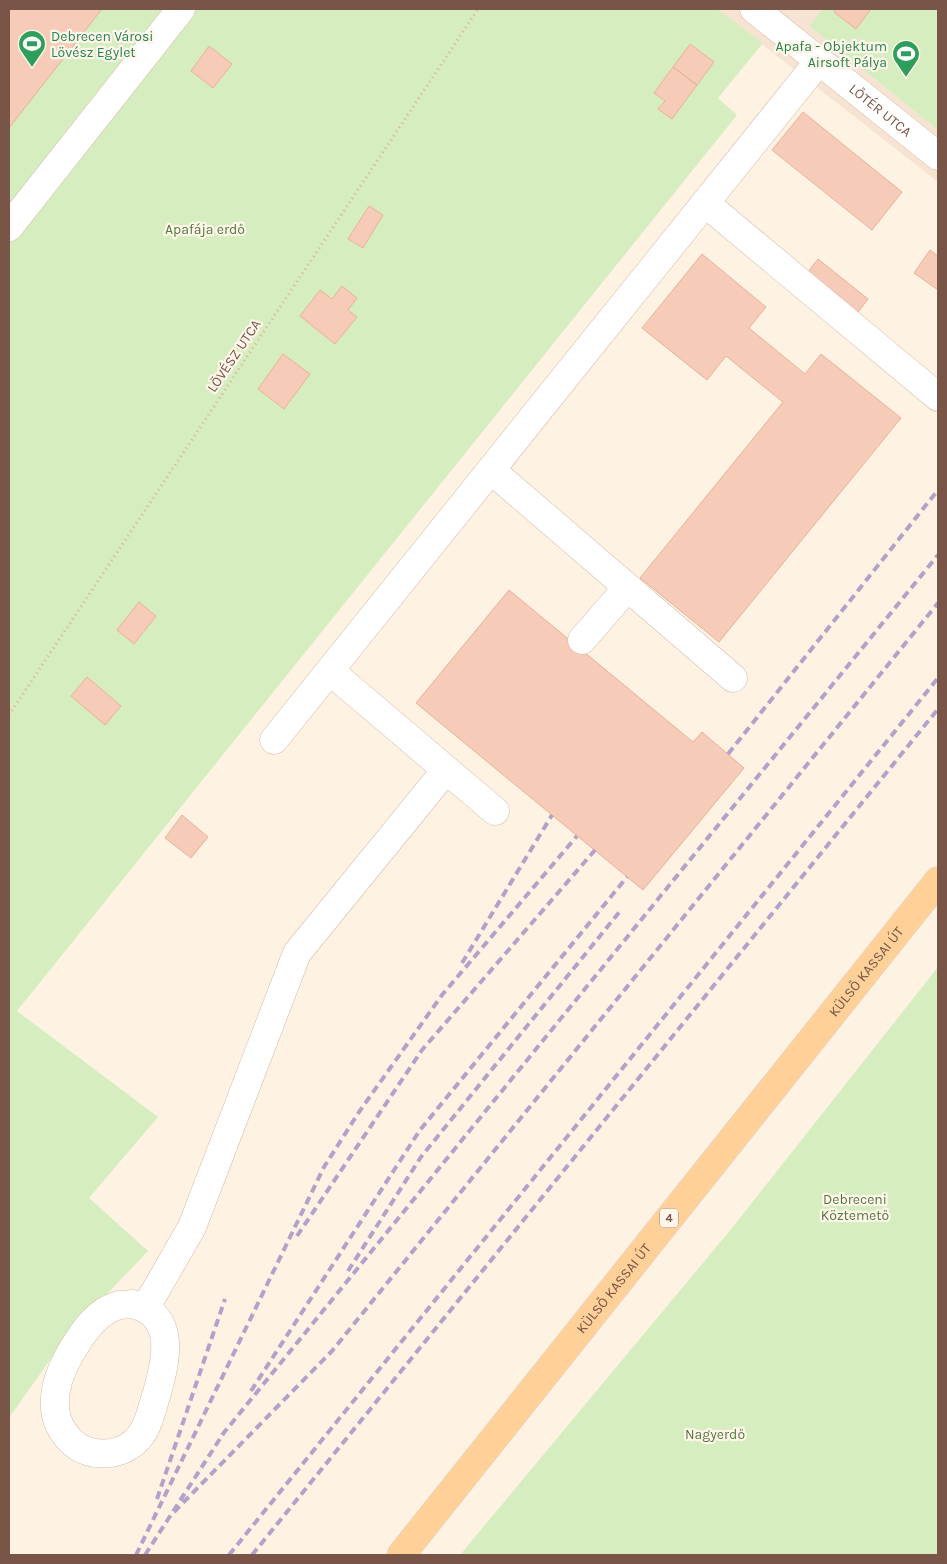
<svg xmlns="http://www.w3.org/2000/svg" width="947" height="1564" viewBox="0 0 947 1564" font-family="Karla,sans-serif">
  <style>
    .residential { fill: #f6e3d1 }
    .green { fill: #d6edc0 }
    .building { fill: #f6ccb9; stroke: #eab098 }
    .lines { fill: none; stroke-linecap: round; stroke-linejoin: round }
    .minor-casing { stroke: #d3baab; stroke-width: 29 }
    .major-casing { stroke: #dcd3cf; stroke-width: 29 }
    .path { stroke: #dbaf9b; stroke-width: 3; stroke-dasharray: 1 4; stroke-linecap: butt }
    .minor { stroke: #fff; stroke-width: 28 }
    .major { stroke: #ffd199; stroke-width: 28 }
    .rail { stroke: #b3a1c9; stroke-width: 4; stroke-dasharray: 8 5; stroke-linecap: butt }
    .labels { text-anchor: middle; dominant-baseline: central; stroke-width: 4.5; stroke-linejoin: round; paint-order: stroke }
    .shield { fill: #fff6eb; stroke: #a18578; stroke-width: 1 }
    .shield-label { font-size: 12px; font-weight: bold; fill: #795547 }
    .leisure-label { font-size: 14px; fill: #27864d; stroke: #fff6eb; text-anchor: start }
    .street-label { font-size: 14px; fill: #795547; stroke: #fff6eb }
    .park-label { font-size: 14px; fill: #527a3c; stroke: #fff6eb }
  </style>
  <rect width="100%" height="100%" fill="#fef2e3"/>
  <path class="residential" d="M717,9H823L809,26L938,130V182Z"/>
  <path class="green" d="M9,9H717L763,43L718,98L737,115L17,1011L158,1117L89,1198L148,1251L66,1337L9,1418Z
    M823,9H938V130L809,26Z
    M938,967V1555H460L732,1228Z"/>
  <path class="building" d="M9,9H102L9,128Z
    M836,9H871L856,29L834,12Z
    M690,44L714,62L697,85L673,67Z
    M209,46L232,64L213,88L191,71Z
    M673,67L697,85L672,119L658,109L665,101L654,93Z
    M803,112L902,192L872,230L772,150Z
    M369,206L383,215L363,248L348,239Z
    M930,250L938,256V290L914,273Z
    M702,254L766,307L749,328L805,374L821,354L901,418L719,642L640,578L783,402L726,356L707,380L642,328Z
    M818,259L868,299L855,316L804,277Z
    M342,286L357,298L348,310L357,317L335,344L300,316L320,290L332,299Z
    M283,354L310,374L284,409L258,389Z
    M509,590L693,742L702,732L744,768L643,890L416,703Z
    M139,602L156,616L134,644L117,630Z
    M87,677L121,706L105,725L71,696Z
    M182,815L208,837L191,858L165,838Z"/>
  <g class="lines">
    <defs>
      <g id="minor">
        <path id="s1" d="M754,9L938,156"/>
        <path d="M705,203L938,397"/>
        <path d="M9,227L181,9"/>
        <path d="M491,470L733,678"/>
        <path d="M582,640L627,588"/>
        <path d="M330,671L495,811"/>
        <path d="M274,740L819,61"/>
        <path d="M132,1304C178,1314 166,1363 156,1396C152,1409 149,1424 141,1435C125,1457 90,1460 71,1441C42,1413 57,1373 76,1344C86,1328 98,1312 116,1306C121,1304 127,1305 132,1304Z"/>
        <path d="M146,1307L192,1227L297,953L446,770"/>
      </g>
      <g id="major">
        <path id="s2" d="M401,1555L938,881"/>
      </g>
    </defs>
    <use href="#minor" class="minor-casing"/>
    <use href="#major" class="major-casing"/>
    <path class="path" d="M9,715L478,9"/>
    <use href="#minor" class="minor"/>
    <use href="#major" class="major"/>
    <path class="rail" d="M728,754L938,490
      M462,963L552,815
      M297,1236L422,1050L595,850
      M348,1271L421,1157L621,910
      M251,1391L420,1130L627,877
      M222,1435L938,555
      M157,1499L225,1299
      M174,1512L332,1351L938,603
      M136,1555L324,1167L359,1112L442,995L577,836
      M145,1555L225,1431
      M229,1555L938,678
      M252,1555L938,709"/>
  </g>
  <defs>
    <symbol id="stadium-pin" viewBox="-11 -11 22 30"><path d="M0 17L-7.5 6A9.5 9.5 0 1 1 7.5 6Z" fill="#2e9e5b" stroke="#fff6eb"/><path d="M0-5a6.5 5 0 1 0 0 10a6.5 5 0 1 0 0-10ZM-3.5-1.8h7v3.6h-7Z" fill="#fff"/></symbol>
  </defs>
  <g fill-rule="evenodd">
    <use href="#stadium-pin" x="16" y="28" width="32" height="43"/>
    <use href="#stadium-pin" x="890" y="38" width="32" height="43"/>
  </g>
  <g class="labels">
    <rect class="shield" x="660" y="1208.5" width="18" height="19" rx="4"/>
    <g class="shield-label">
      <text x="669" y="1218">4</text>
    </g>
    <g class="leisure-label">
      <text x="51" y="36">Debrecen Városi<tspan x="51" dy="16">Lövész Egylet</tspan></text>
      <text x="887" y="46" text-anchor="end">Apafa - Objektum<tspan x="887" dy="16">Airsoft Pálya</tspan></text>
    </g>
    <g class="street-label">
      <text stroke="none"><textPath href="#s1" startOffset="162">LŐTÉR UTCA</textPath></text>
      <text transform="translate(234 356) rotate(-56)">LÖVÉSZ UTCA</text>
      <text stroke="none"><textPath href="#s2" startOffset="746">KÜLSŐ KASSAI ÚT</textPath></text>
      <text stroke="none"><textPath href="#s2" startOffset="341">KÜLSŐ KASSAI ÚT</textPath></text>
    </g>
    <g class="park-label">
      <text x="205" y="229">Apafája erdő</text>
      <text x="855" y="1199">Debreceni<tspan x="855" dy="16">Köztemető</tspan></text>
      <text x="715" y="1434">Nagyerdő</text>
    </g>
  </g>
  <rect width="947" height="1564" fill="none" stroke="#795547" stroke-width="20"/>
</svg>
